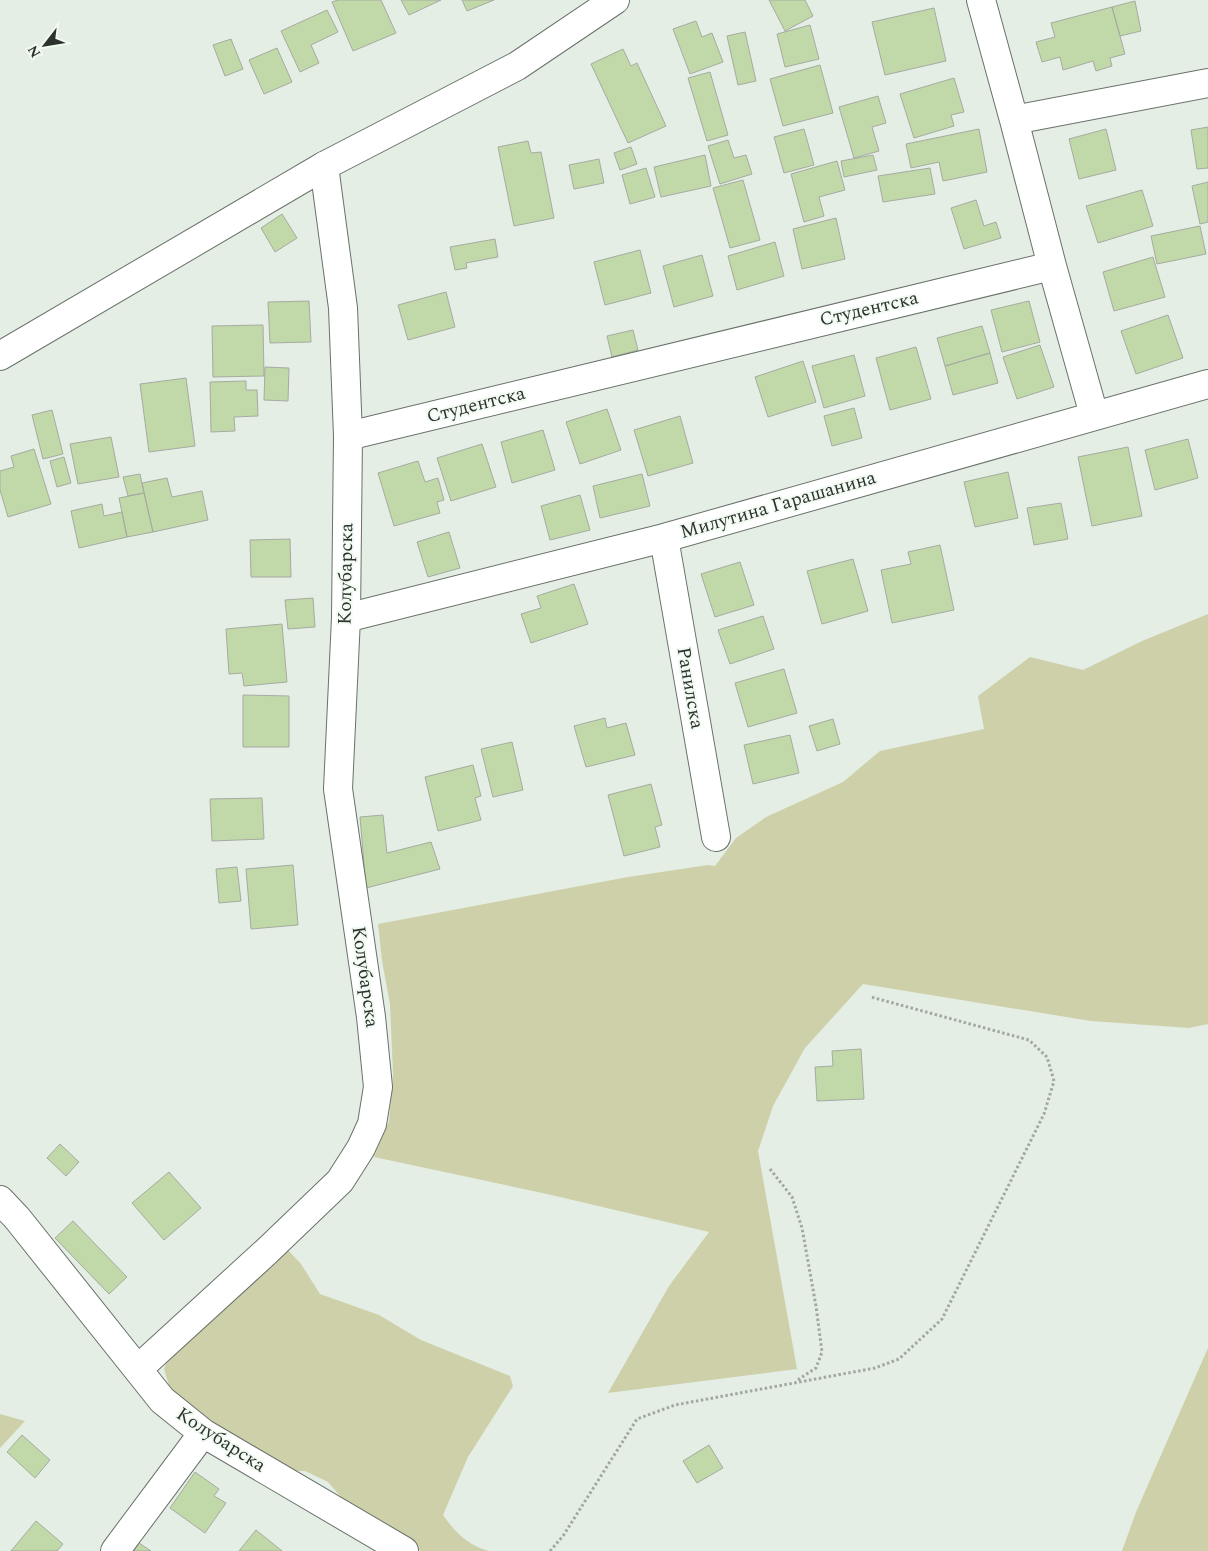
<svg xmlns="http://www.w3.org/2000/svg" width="1208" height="1551" viewBox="0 0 1208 1551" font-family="Spectral,serif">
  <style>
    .green { fill: #ced0aa }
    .building { fill: #c1d8a9; stroke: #a6aba1 }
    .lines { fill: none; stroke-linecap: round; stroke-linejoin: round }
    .minor-casing { stroke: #69726a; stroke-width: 30 }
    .major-casing { stroke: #69726a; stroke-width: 30 }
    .path { stroke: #a0a8a1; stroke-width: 3; stroke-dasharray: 2.5 2.5; stroke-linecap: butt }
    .minor { stroke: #fff; stroke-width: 28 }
    .major { stroke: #fff; stroke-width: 28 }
    .labels { text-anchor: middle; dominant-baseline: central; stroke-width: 4; stroke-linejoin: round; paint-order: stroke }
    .street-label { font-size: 19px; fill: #2e322f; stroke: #f1fbf2 }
  </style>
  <rect width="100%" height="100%" fill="#e4eee5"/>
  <path class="green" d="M1208,614V1024L1189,1028L1091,1021L863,984L805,1048L773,1106L758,1151L797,1369L608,1393L669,1286L709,1232L547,1194L374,1157L389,1121L393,1074L390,1004L382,961L378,924L628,877L708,865L715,866L736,838L766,817L843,782L880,751L984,729L978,696L1030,657L1083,670L1142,641Z
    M287,1249L301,1264L320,1294L379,1315L421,1340L510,1376L513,1386L468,1457L443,1515C456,1533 467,1545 489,1551H421L347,1504L328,1482L305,1471H286L173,1399L164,1369L170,1353Z
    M1208,1348V1551H1122L1136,1512Z
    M0,1414L25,1421L0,1448Z"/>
  <path class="building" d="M338,0H381L396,33L353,51L332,2Z
    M401,0H441L409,15Z
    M462,0H494L467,11Z
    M769,0H805L813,16L785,31Z
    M1135,1L1141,31L1120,36L1112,7Z
    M1112,7L1125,54L1110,58L1112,66L1096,71L1093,61L1063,70L1060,57L1042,62L1036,42L1055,37L1051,23Z
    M934,8L946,61L885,75L872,22Z
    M327,10L338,32L311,45L319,63L300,72L281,31Z
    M696,21L702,37L712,33L723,62L690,74L673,29Z
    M810,25L819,59L785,67L777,34Z
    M745,32L756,81L738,85L727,36Z
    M231,39L243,69L225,76L213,45Z
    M277,48L292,82L264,94L249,60Z
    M623,49L631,66L637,63L666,126L628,143L591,64Z
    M820,65L833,113L783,126L770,79Z
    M710,72L728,135L707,141L688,78Z
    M954,78L964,112L951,115L954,126L914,138L900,94Z
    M878,96L886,123L872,127L879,151L854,158L839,107Z
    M1208,127V168L1197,169L1191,130Z
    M804,129L814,165L784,173L774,137Z
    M979,129L987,172L943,181L939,162L911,168L906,144Z
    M1106,129L1116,170L1079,179L1069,139Z
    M728,140L734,158L746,155L752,174L720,184L708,146Z
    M528,141L531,153L541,152L554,218L514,226L498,147Z
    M631,147L637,164L620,170L614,153Z
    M705,155L711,186L661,197L654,167Z
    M873,155L877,170L844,177L841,161Z
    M599,159L604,183L574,189L569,165Z
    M837,161L845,190L819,197L824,216L804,222L791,174Z
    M646,168L655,197L630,204L622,175Z
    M930,168L935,194L883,202L878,176Z
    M743,180L760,240L730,248L713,188Z
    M1208,182V222L1200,224L1192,186Z
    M1142,190L1153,226L1098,243L1086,206Z
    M976,200L984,226L996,222L1001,238L964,249L951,208Z
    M282,214L297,238L275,252L261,228Z
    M836,218L845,259L802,269L793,229Z
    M1200,226L1206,254L1157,264L1151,236Z
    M495,239L498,257L466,263L467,268L455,270L450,247Z
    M775,242L784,276L737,290L728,256Z
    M640,250L651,293L605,305L594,262Z
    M702,255L713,296L674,307L663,266Z
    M1153,257L1165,297L1114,311L1103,272Z
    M446,292L455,327L408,340L398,305Z
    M309,301L311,342L270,343L268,302Z
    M1029,301L1040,342L1002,352L991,310Z
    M1168,315L1183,358L1136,374L1121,331Z
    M263,325L264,376L213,377L212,326Z
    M982,326L990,353L945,366L937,338Z
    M633,330L638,350L612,357L607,336Z
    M1040,345L1054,387L1017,399L1003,357Z
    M916,347L931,399L890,410L876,358Z
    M990,353L998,383L953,395L945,366Z
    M854,355L865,396L824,408L812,366Z
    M803,361L816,402L768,417L755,377Z
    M265,367L289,368L288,401L264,400Z
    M186,378L195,446L149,452L140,384Z
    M246,381V390H257L258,416L234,417L235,431L211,432L210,382Z
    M854,408L862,438L832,446L824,416Z
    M607,409L621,450L580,464L566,422Z
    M52,410L63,454L43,459L32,415Z
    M680,416L693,463L648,476L634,430Z
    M543,430L555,470L512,483L501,442Z
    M111,437L119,477L78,484L70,444Z
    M1188,439L1198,478L1155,490L1145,450Z
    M482,444L496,487L451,501L437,458Z
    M1128,447L1142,516L1092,526L1078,457Z
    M34,449L51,504L8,517L0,490V471L14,467L11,456Z
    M64,457L71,483L57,487L50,461Z
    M418,461L425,482L438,478L444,500L437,502L440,513L394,526L378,473Z
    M1008,472L1018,518L975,527L964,482Z
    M140,474L144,493L128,496L123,477Z
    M642,474L650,506L600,518L593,486Z
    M167,478L172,497L202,491L208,520L153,532L142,483Z
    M144,493L153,532L127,537L119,498Z
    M580,495L590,530L550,540L541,506Z
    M1061,503L1068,539L1034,545L1027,508Z
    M102,504L104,516L122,512L127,537L79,548L71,511Z
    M449,532L460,568L428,577L417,542Z
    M290,539L291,577H251L250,540Z
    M940,545L954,610L892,623L881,570L911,564L908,552Z
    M853,559L868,611L822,624L807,571Z
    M740,562L754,605L715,617L701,574Z
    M574,584L588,624L531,643L521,614L541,608L537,596Z
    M313,598L315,627L288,629L285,600Z
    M763,616L774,649L730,664L718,630Z
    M282,624L287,682L244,686L242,673L229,674L226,629Z
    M784,669L797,713L748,727L735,683Z
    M243,695L289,696V747H243Z
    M605,718L607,728L626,723L635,755L586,767L574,726Z
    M833,719L840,744L817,751L809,726Z
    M790,735L799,773L753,784L744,745Z
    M512,742L523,790L493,797L481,749Z
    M473,765L481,796L475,798L481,820L438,831L425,777Z
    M651,784L662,825L655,827L660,847L624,856L608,795Z
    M262,798L264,839L212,841L210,799Z
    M383,815L387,853L431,842L440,869L366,888L360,817Z
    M293,865L298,925L251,929L246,869Z
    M237,867L241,901L219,903L216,869Z
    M861,1049L864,1099L817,1101L815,1067L833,1066L832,1051Z
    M60,1144L79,1162L66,1176L47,1158Z
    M169,1172L201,1208L164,1240L132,1203Z
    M73,1221L127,1277L109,1294L55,1238Z
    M22,1435L50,1460L35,1478L7,1452Z
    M709,1445L723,1468L697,1483L683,1461Z
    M195,1472L219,1489L214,1496L226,1503L205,1533L170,1508Z
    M36,1521L63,1544L57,1551H11Z
    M256,1530L282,1551H239Z
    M139,1543L151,1551H134Z"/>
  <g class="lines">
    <defs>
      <path id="minor" d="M981,0L1014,120
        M1052,266L1094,415
        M348,436L1052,266L1014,120L1208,83
        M664,538L716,837
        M346,618L664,538L1208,384
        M0,1200L17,1218L162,1400L203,1433L404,1551
        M139,1368L267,1251L340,1181L361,1148L372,1124L378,1087L371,1017L338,789L346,618L348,436L343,308L324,166
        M115,1551L203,1433"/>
      <path id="major" d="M0,356L324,166L517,66L615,0"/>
    </defs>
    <use href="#minor" class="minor-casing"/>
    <use href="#major" class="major-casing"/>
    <path class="path" d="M770,1169L792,1197L802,1228L816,1306L822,1352L816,1368L796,1381
      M550,1551L563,1536L637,1419L675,1405L875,1368L899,1359L942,1319L1044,1114L1054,1081L1047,1057L1029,1040L871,997"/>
    <use href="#minor" class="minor"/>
    <use href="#major" class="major"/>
  </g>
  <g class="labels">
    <g class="street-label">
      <text transform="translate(869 309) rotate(-13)">Студентска</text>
      <text transform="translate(476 405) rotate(-14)">Студентска</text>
      <text transform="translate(778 505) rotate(-16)">Милутина Гарашанина</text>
      <text transform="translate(346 574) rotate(-89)">Колубарска</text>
      <text transform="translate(690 688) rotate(80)">Ранилска</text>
      <text transform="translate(365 977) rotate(82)">Колубарска</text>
      <text transform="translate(221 1440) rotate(33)">Колубарска</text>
    </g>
  </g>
  <g transform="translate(45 45) rotate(239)" stroke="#f1fbf2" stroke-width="4" paint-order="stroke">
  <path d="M0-4L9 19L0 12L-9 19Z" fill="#2e322f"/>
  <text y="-8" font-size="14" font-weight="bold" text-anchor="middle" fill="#2e322f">N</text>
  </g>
</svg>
